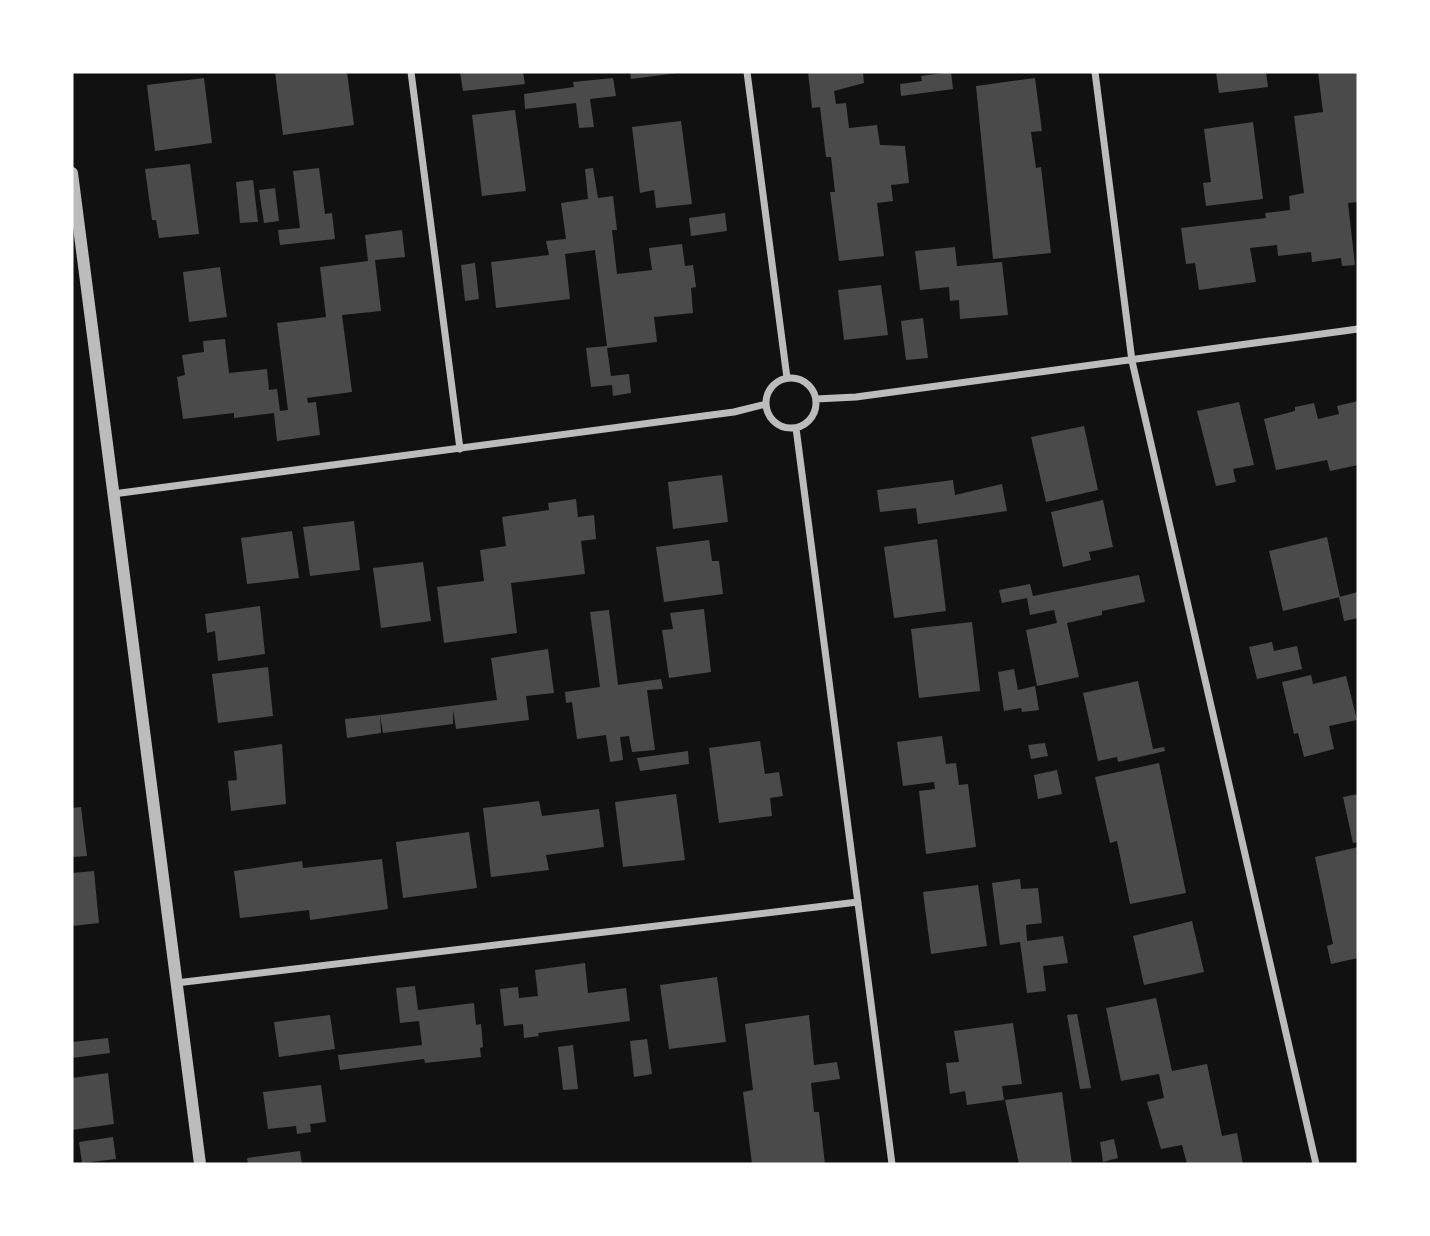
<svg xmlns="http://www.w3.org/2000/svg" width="1430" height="1236" viewBox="0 0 1430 1236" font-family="'Open Sans',sans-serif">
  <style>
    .building { fill: #4a4a4a }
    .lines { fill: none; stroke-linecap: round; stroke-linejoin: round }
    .minor { stroke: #bcbcbc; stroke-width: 7 }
    .tertiary { stroke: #bcbcbc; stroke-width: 12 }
  </style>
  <rect width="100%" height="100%" fill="#111"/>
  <path class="building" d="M275,72H347L354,125L283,135Z
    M460,72H523L525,84L463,91Z
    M630,72H677V73L631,79Z
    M808,72H863L864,83L834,91L836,104L846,103L849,128L877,125L880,145L905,146L909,183L891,185L893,201L877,203L884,256L839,261L830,192H835L831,157H826L820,107L812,108Z
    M951,72L953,89L901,96L900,84L922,81L921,76Z
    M1216,72H1266L1268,87L1219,93Z
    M1318,72H1358V202L1348,203L1355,265L1342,266L1341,258L1312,262L1311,252L1278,256L1277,245L1250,248L1256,282L1199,290L1195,263L1186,264L1181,228L1266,218L1265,213L1290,210L1289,196L1304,193L1294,116L1323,112Z
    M204,78L212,143L155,151L147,85Z
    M613,78L616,96L590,99L594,127L579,128L576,103L525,109L524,94L574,87L573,82Z
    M1035,78L1042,131L1031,132L1036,168L1041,167L1051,253L993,259L976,86Z
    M515,110L526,191L482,196L472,115Z
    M681,121L692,204L656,208L654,190L640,193L632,127Z
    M1253,122L1263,199L1206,206L1203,183L1211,182L1204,129Z
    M190,164L199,234L159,238L156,220H152L145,169Z
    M319,168L325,214L332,213L335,239L280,245L278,230L300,228L293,171Z
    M593,168L598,198L613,196L617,230H612L617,274L652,270L649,248L682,244L685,266L693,265L696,287L691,288L693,313L654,317L657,342L607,348L611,376L629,374L631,393L613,396L612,385L591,387L586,348L607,346L595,250L565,254L570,299L496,308L491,262L549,255L546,241L566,239L561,203L588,199L585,169Z
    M253,180L258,222L240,223L236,182Z
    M275,188L279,221L264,223L259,190Z
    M725,213L727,231L691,236L689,218Z
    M402,230L405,257L375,260L381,311L342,315L352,392L307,398L308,403L316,402L320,435L277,441L274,413L234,418V413L183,419L177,377L185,375L182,355L204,352L203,341L225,339L229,373L267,369L269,390L277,389L280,411L288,410L277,323L326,317L320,267L368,261L365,235Z
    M955,247L957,266L1002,262L1008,315L960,319L959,300L950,301L949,287L920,290L915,251Z
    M475,263L479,299L465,301L461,265Z
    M220,267L227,317L189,322L183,272Z
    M881,285L888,335L844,340L838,290Z
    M923,318L928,358L906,360L901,321Z
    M1358,401V465L1330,471L1327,460L1276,470L1264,419L1295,411V407L1314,403L1318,419L1339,414L1337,406Z
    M1239,402L1254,465L1233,469L1236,482L1216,486L1197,411Z
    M1084,426L1098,490L1046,502L1031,437Z
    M722,475L728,522L673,529L668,482Z
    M953,480L955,495L1002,484L1007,511L918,524L916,508L880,512L877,490Z
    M576,499L578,517L594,515L596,539L581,541L585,574L511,583L517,633L444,643L437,587L484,581L480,550L506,546L502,517L549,510L548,503Z
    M1103,500L1113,547L1089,552L1091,560L1063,567L1051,512Z
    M354,521L360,570L310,576L303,527Z
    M292,531L299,578L247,584L241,538Z
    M1327,537L1340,597L1283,611L1269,551Z
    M937,539L946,611L894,618L884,547Z
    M709,540L712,561H719L723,594L664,602L656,547Z
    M423,562L431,621L381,628L373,568Z
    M1139,575L1145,602L1102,611V615L1067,623L1079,677L1037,686L1026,630L1057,623L1054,610L1030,615L1027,598L1002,603L999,590L1030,584L1033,596Z
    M1358,592V618L1344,621L1339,597Z
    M260,606L265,654L218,661L215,631L207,633L205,614Z
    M704,609L711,672L669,678L662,630L673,629L670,613Z
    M609,610L618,685L661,679L663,689L647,690L655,750L632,752L629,736L620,737L623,760L610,762L606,735L577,739L572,702L566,703L565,692L600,687L590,612Z
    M972,622L980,691L919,698L911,629Z
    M1272,642L1274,651L1297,646L1302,669L1257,679L1249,647Z
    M548,649L554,693L526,696L529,720L456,729L453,710V724L383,733L380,715L497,700L491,658Z
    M268,667L273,716L218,723L212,674Z
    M1014,669L1018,690L1035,686L1039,710L1022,712L1021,708L1004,711L998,672Z
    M1311,675L1313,684L1346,676L1357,720L1329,726L1334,749L1304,757L1298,733L1294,734L1282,682Z
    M1138,681L1153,749L1164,747L1165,751L1118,762L1117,757L1098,761L1083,693Z
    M380,715L381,733L347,738L345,719Z
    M942,736L946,764L956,763L959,785L968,784L976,847L926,854L919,791L935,789L934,782L903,786L897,742Z
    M760,741L765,774L779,772L783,796L770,798L772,816L719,823L709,748Z
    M1045,743L1048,756L1031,759L1028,745Z
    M282,744L286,804L231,811L228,781L237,780L234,751Z
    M688,751L689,764L640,771L637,758Z
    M1159,763L1186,893L1130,904L1117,841L1110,843L1095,777Z
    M1057,770L1062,794L1038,799L1034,775Z
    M676,794L685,860L623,867L615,802Z
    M1358,794V842L1353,843L1343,797Z
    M539,801L542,816L599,809L604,847L546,855L549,870L491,877L483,808Z
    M81,807L87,856L72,857V808Z
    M469,832L477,888L403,898L396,842Z
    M1358,847V958L1331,964L1327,946L1333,944L1315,857Z
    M382,859L388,909L310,920L309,910L240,918L234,871L302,861L303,868Z
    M94,871L99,923L72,926V873Z
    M1020,879L1021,889L1038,888L1042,923L1026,925L1027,941L1063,936L1068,963L1043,966L1046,991L1027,993L1020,942L1000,945L992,883Z
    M978,885L987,946L931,954L923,892Z
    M1192,921L1204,972L1144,985L1133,936Z
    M585,963L588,993L626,988L630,1021L538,1033L539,1036L524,1038L523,1024L504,1026L500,989L518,987L519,998L538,996L535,970Z
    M717,977L726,1042L669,1049L660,985Z
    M415,986L418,1010L474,1003L476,1025L481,1024L483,1047L480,1048L481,1057L425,1063L424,1059L340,1070L338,1055L422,1045L419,1021L400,1023L396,988Z
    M1156,998L1172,1071L1207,1064L1222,1136L1237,1133L1243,1164H1187L1182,1145L1161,1149L1147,1102L1164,1098L1159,1074L1121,1081L1106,1008Z
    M1077,1014L1091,1088L1080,1089L1067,1015Z
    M330,1015L335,1049L279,1057L274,1022Z
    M809,1015L814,1065L837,1062L840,1079L811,1083L814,1112H819L825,1164H752L743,1092L753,1090L745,1024Z
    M1013,1023L1022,1084L1002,1086L1004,1100L967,1105L965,1091L950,1094L946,1063L959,1062L954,1031Z
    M108,1038L110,1053L72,1058V1042Z
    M647,1039L652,1074L634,1077L630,1041Z
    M573,1045L578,1089L563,1090L558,1047Z
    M108,1073L114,1124L72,1130V1078Z
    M321,1085L326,1122L310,1124L311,1132L297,1134L296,1126L268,1129L263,1092Z
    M1062,1092L1072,1164H1019L1005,1100Z
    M113,1137L116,1159L82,1163L79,1142Z
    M1114,1139L1118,1158L1103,1162L1100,1142Z
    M300,1151L302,1164H248L247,1158Z"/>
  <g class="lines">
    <path class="minor" d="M411,72L460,449
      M747,72L787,378
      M1095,72L1132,361L1316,1164
      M766 403a25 25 0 1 1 50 0a25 25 0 1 1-50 0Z
      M816,399L856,397L1358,329
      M796,428L892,1164
      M113,494L734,412L766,404
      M176,983L858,902"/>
    <path class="tertiary" d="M72,173L200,1164"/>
  </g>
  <rect width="1430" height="1236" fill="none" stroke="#ffffff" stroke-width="147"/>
</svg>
